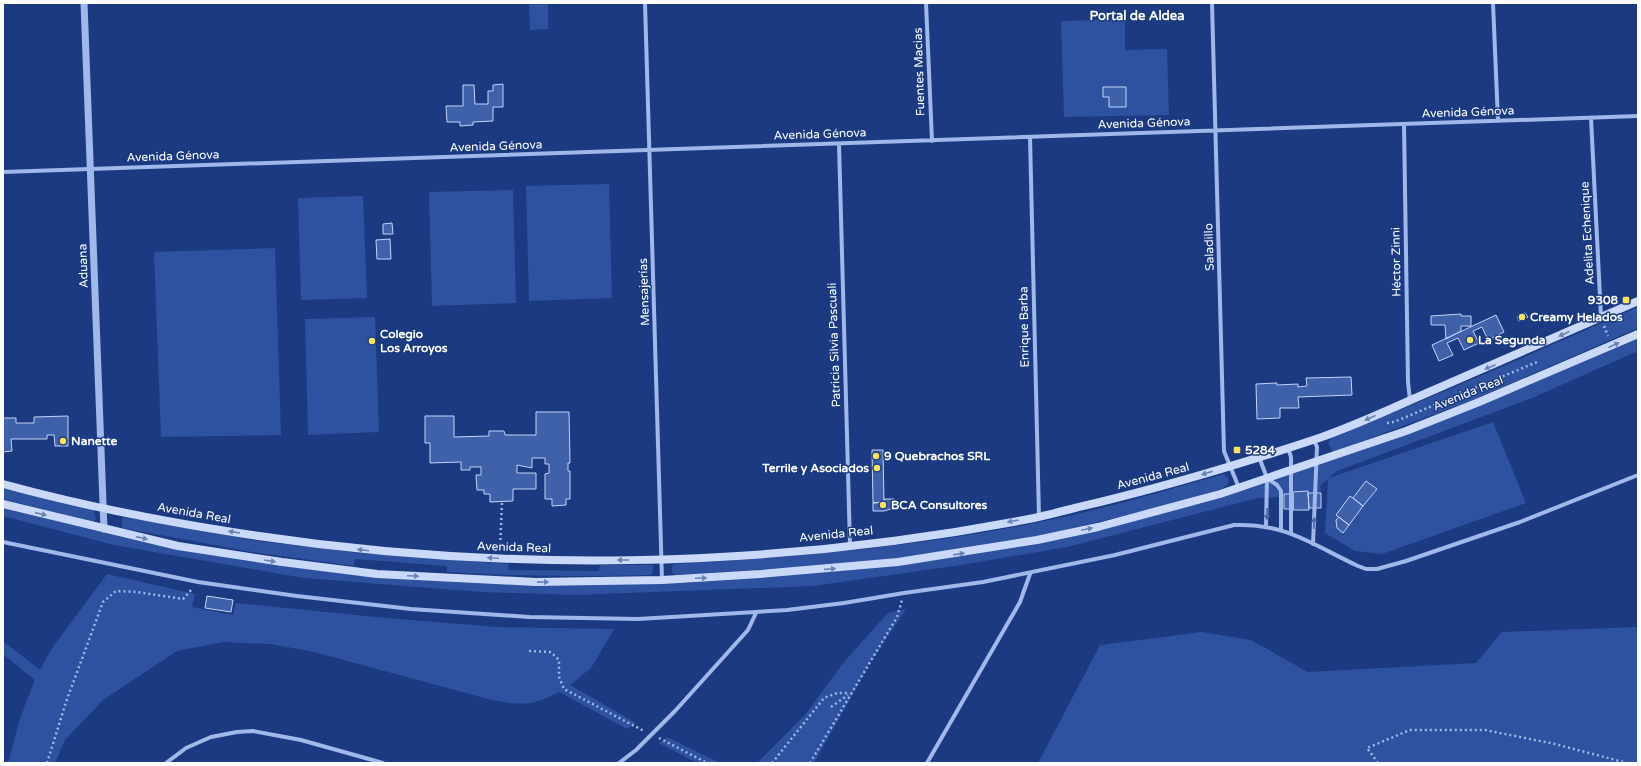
<svg xmlns="http://www.w3.org/2000/svg" width="1641" height="766" viewBox="0 0 1641 766" font-family="'Varela Round',sans-serif">
  <style>
    .green { fill: #2e52a0 }
    .building { fill: #3f61aa; stroke: #c4d5f8 }
    .lines { fill: none; stroke-linecap: round; stroke-linejoin: round }
    .path { stroke: #a0b8ea; stroke-width: 2.5; stroke-dasharray: 2 3; stroke-linecap: butt }
    .minor { stroke: #a0b8ea; stroke-width: 4 }
    .tertiary { stroke: #a0b8ea; stroke-width: 7 }
    .secondary { stroke: #cbd9f8; stroke-width: 8 }
    .oneway { fill: #6a82b7 }
    .oneway2 { fill: #4a66a6 }
    .poi-dot { fill: #fbe25d; stroke: #1b3a81; stroke-width: 1.5 }
    .labels { text-anchor: middle; dominant-baseline: central; stroke-width: 3; stroke-linejoin: round; paint-order: stroke }
    .street-label { font-size: 12px; fill: #fff; stroke: #1b3a81 }
    .poi-label { font-size: 12px; font-weight: bold; fill: #fff; stroke: #1b3a81; text-anchor: start }
    .neighbourhood-label { font-size: 13px; font-weight: bold; fill: #fff; stroke: #1b3a81 }
  </style>
  <rect width="100%" height="100%" fill="#1b3a81"/>
  <path class="green" d="M529,3H548V29L530,30Z
    M1125,19V50L1167,49L1169,115L1064,117L1061,21Z
    M609,184L612,298L529,301L526,186Z
    M513,190L516,303L432,306L429,192Z
    M363,196L367,298L301,300L298,198Z
    M275,248L281,435L161,437L154,252Z
    M1638,307V328L1475,399L1336,451H1332L1328,442L1331,439L1499,368Z
    M375,317L379,432L308,435L305,319Z
    M1638,334V351L1532,398L1337,471L1329,478L1493,422L1526,503L1382,554L1355,551L1325,533L1328,479L1320,486L1321,493L1294,492L1293,494H1284V497L1258,498L1067,547L961,565L813,586L575,595L482,592L304,578L114,545L3,516V504L104,529L282,562L451,578L662,580L970,552L1190,503L1406,431Z
    M1224,474L1229,480L1228,484L1223,488L1189,500L1032,538L865,563L675,575L672,573V567L674,564C807,557 943,544 1073,515C1124,503 1174,488 1224,474Z
    M3,487L93,509L96,518L94,522L88,521L3,499Z
    M125,517L258,541L360,553L509,564L508,570L599,571L600,565H650L653,566V573L650,575C583,577 515,576 447,572V566L355,559L354,566L252,552L122,528V518Z
    M107,574L195,594L192,607L233,615L236,603L385,618L498,627L614,629L591,668L570,685L636,723L627,729L559,692C530,707 523,705 492,700L314,652L271,644L223,642L177,651L103,700L65,740L55,763H8L20,718L35,680L3,654V641L40,670L52,648Z
    M906,609L872,660L814,763H757L805,715L844,662L888,613Z
    M1638,627V763H1038L1100,645L1202,632L1251,640L1308,672L1476,663L1502,632Z
    M667,737L720,763H697L659,743Z"/>
  <path class="building" d="M503,84V107H493V121L473,122V125L460,126V122H447L446,106H463V85H474L475,104H488V91H493V85Z
    M1103,87H1126V107H1109V97H1103Z
    M392,223L393,234H383V224Z
    M390,239L391,259H377L376,240Z
    M1525,313L1528,317L1519,321L1517,317Z
    M1461,314V316H1471V326H1461V331L1446,339L1445,325H1431V316Z
    M1496,315L1504,332L1488,340L1482,327L1473,331L1479,343L1464,350L1458,338L1447,343L1453,355L1439,361L1432,345Z
    M1351,377L1352,395L1298,397L1299,408H1280V418L1257,419L1256,384L1277,383V385L1298,384V387L1307,386L1306,378Z
    M536,412H569L570,463H568V471H570V499H566V505L552,506V499H545V474L549,473V464H545V458H532V468L517,465V473H536V489H513V501L490,502V494H484V490H477L476,475H481V467H470V470H461V462L430,463V443H425V416H454V437L489,436V431H504L505,435H536Z
    M68,416V446H55L54,435H47V439H11L12,451L3,452V418H16V423H34V417Z
    M872,450H883L884,502L873,503Z
    M1366,481L1377,489L1363,506L1353,498Z
    M1308,491L1309,510H1293V492Z
    M1308,493H1321V508H1309Z
    M1284,494H1293V509H1284Z
    M1350,496L1363,506L1349,525L1336,515Z
    M884,499H894V508L884,511H873V503L884,502Z
    M1339,517L1349,525L1343,533L1337,528L1336,520Z
    M207,596L233,600L231,612L205,608Z"/>
  <g class="lines">
    <path class="path" d="M1604,326L1608,336
      M1387,423L1394,422L1537,362
      M500,550L502,502
      M529,651L551,652L559,660V677L564,689L644,731
      M831,707L848,695
      M659,738L707,763
      M47,763L66,702L103,602L116,591L137,592L183,599L193,588
      M772,763L824,698L837,693H849
      M810,763L897,617L902,600
      M1378,763L1367,748L1410,730H1485L1555,744L1627,763"/>
    <path class="minor" d="M645,3L662,580
      M926,3L932,141
      M1212,3L1224,451L1239,488
      M1493,3L1498,121
      M1591,118L1601,317
      M1404,124L1408,382L1410,400
      M1030,137L1039,517
      M839,144L850,545
      M3,172L1638,116
      M1288,448L1291,457V533
      M1259,457L1267,478L1266,526
      M1268,479L1277,485L1281,491V529
      M3,542L198,582L297,596L411,609L529,617L638,619L787,610L844,603L904,593L983,582L1115,555L1234,525C1286,523 1313,545 1358,566L1366,569H1377L1406,561L1520,522L1638,475
      M1313,544L1317,447L1314,440
      M166,763L186,748L211,737L237,732L253,731L301,740L383,763
      M619,763L636,750L675,711L748,630L756,613
      M927,763L1020,602L1030,574"/>
    <path class="tertiary" d="M84,3L104,529"/>
    <path class="secondary" d="M3,484C76,504 151,519 226,531C493,574 768,570 1034,518C1056,513 1078,507 1100,502C1174,484 1247,462 1319,438C1351,427 1382,413 1413,399C1488,367 1563,334 1638,301
      M3,504L178,546L282,562L377,574L536,582L662,580L760,574L898,562L1037,540L1098,527L1220,494L1406,431L1479,402L1638,334"/>
  </g>
  <defs><path id="oneway-solid" d="M-6-.8H1V-3.2L6.5 0L1 3.2V.8H-6Z"/></defs>
  <g class="oneway">
    <use href="#oneway-solid" transform="translate(1564 334) rotate(156)"/>
    <use href="#oneway-solid" transform="translate(1614 345) rotate(-24)"/>
    <use href="#oneway-solid" transform="translate(1490 367) rotate(157)"/>
    <use href="#oneway-solid" transform="translate(1370 418) rotate(156)"/>
    <use href="#oneway-solid" transform="translate(1207 473) rotate(163)"/>
    <use href="#oneway-solid" transform="translate(41 514) rotate(13)"/>
    <use href="#oneway-solid" transform="translate(1013 521) rotate(170)"/>
    <use href="#oneway-solid" transform="translate(1087 529) rotate(-12)"/>
    <use href="#oneway-solid" transform="translate(234 532) rotate(-171)"/>
    <use href="#oneway-solid" transform="translate(142 538) rotate(13)"/>
    <use href="#oneway-solid" transform="translate(363 550) rotate(-173)"/>
    <use href="#oneway-solid" transform="translate(959 554) rotate(-8)"/>
    <use href="#oneway-solid" transform="translate(493 558) rotate(-177)"/>
    <use href="#oneway-solid" transform="translate(623 560) rotate(-180)"/>
    <use href="#oneway-solid" transform="translate(270 561) rotate(9)"/>
    <use href="#oneway-solid" transform="translate(830 569) rotate(-4)"/>
    <use href="#oneway-solid" transform="translate(413 576) rotate(3)"/>
    <use href="#oneway-solid" transform="translate(701 578) rotate(-3)"/>
    <use href="#oneway-solid" transform="translate(543 582) rotate(-1)"/>
  </g>
  <g class="oneway2">
    <use href="#oneway-solid" transform="translate(1267 514) rotate(91)"/>
    <use href="#oneway-solid" transform="translate(1314 523) rotate(-88)"/>
  </g>
  <g class="poi-dot">
    <rect x="1622" y="296" width="8" height="8" rx="2"/>
    <circle cx="1522" cy="317" r="4"/>
    <circle cx="1470" cy="340" r="4"/>
    <circle cx="372" cy="341" r="4"/>
    <circle cx="63" cy="441" r="4"/>
    <rect x="1233" y="446" width="8" height="8" rx="2"/>
    <circle cx="876" cy="456" r="4"/>
    <circle cx="877" cy="468" r="4"/>
    <circle cx="883" cy="505" r="4"/>
  </g>
  <g class="labels">
    <g class="street-label">
      <text transform="translate(919 72) rotate(-92)">Fuentes Macias</text>
      <text transform="translate(1468 112) rotate(-2)">Avenida Génova</text>
      <text transform="translate(1144 123) rotate(-2)">Avenida Génova</text>
      <text transform="translate(820 134) rotate(-2)">Avenida Génova</text>
      <text transform="translate(496 146) rotate(-2)">Avenida Génova</text>
      <text transform="translate(173 156) rotate(-2)">Avenida Génova</text>
      <text transform="translate(1587 233) rotate(-93)">Adelita Echenique</text>
      <text transform="translate(1209 247) rotate(-92)">Saladillo</text>
      <text transform="translate(1396 262) rotate(-91)">Héctor Zinni</text>
      <text transform="translate(83 266) rotate(-92)">Aduana</text>
      <text transform="translate(644 292) rotate(-92)">Mensajerías</text>
      <text transform="translate(1024 327) rotate(-91)">Enrique Barba</text>
      <text transform="translate(834 345) rotate(-92)">Patricia Silvia Pascuali</text>
      <text transform="translate(1468 393) rotate(-22)">Avenida Real</text>
      <text transform="translate(1153 476) rotate(-15)">Avenida Real</text>
      <text transform="translate(194 513) rotate(10)">Avenida Real</text>
      <text transform="translate(836 534) rotate(-6)">Avenida Real</text>
      <text transform="translate(514 547) rotate(2)">Avenida Real</text>
    </g>
    <g class="poi-label">
      <text x="1618" y="300" text-anchor="end">9308</text>
      <text x="1530" y="317">Creamy Helados</text>
      <text x="380" y="334">Colegio<tspan x="380" dy="14">Los Arroyos</tspan></text>
      <text x="1478" y="340">La Segunda</text>
      <text x="71" y="441">Nanette</text>
      <text x="1245" y="450">5284</text>
      <text x="884" y="456">9 Quebrachos SRL</text>
      <text x="869" y="468" text-anchor="end">Terrile y Asociados</text>
      <text x="891" y="505">BCA Consultores</text>
    </g>
    <g class="neighbourhood-label">
      <text x="1137" y="16">Portal de Aldea</text>
    </g>
  </g>
  <rect width="1641" height="766" fill="none" stroke="#ffffff" stroke-width="8"/>
</svg>
